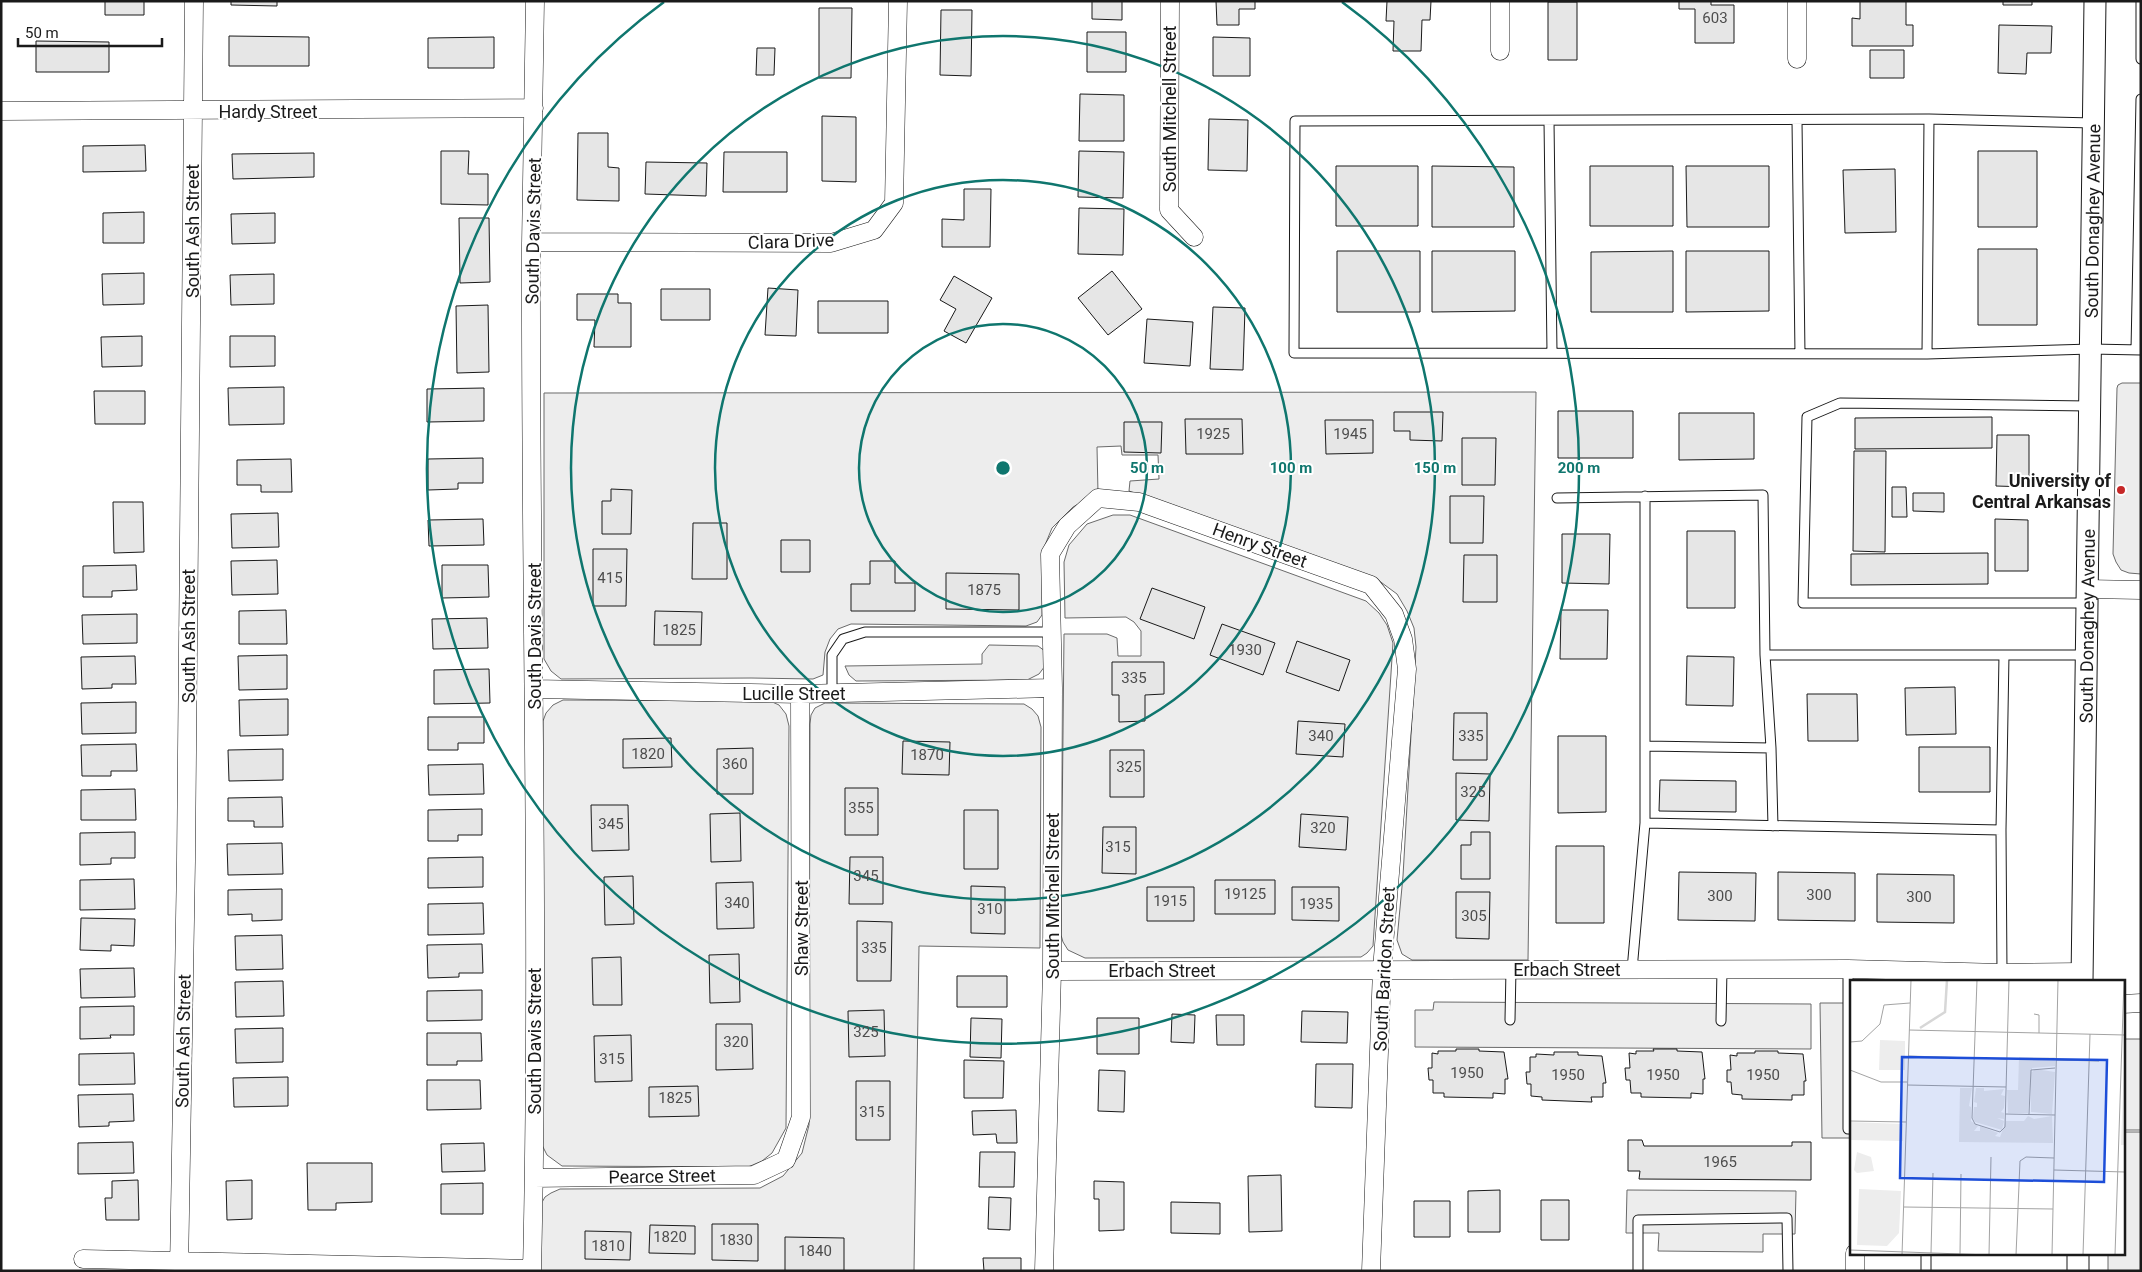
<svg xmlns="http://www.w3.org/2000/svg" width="2142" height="1272" viewBox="0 0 2142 1272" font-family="Roboto,sans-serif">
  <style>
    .built { fill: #ededed; stroke: #6a6a6a }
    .building { fill: #e6e6e6; stroke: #1a1a1a }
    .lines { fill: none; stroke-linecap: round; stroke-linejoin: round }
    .service-casing { stroke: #1a1a1a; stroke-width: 11 }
    .minor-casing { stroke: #1a1a1a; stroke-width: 19 }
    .tertiary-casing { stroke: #1a1a1a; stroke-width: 23 }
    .service { stroke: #fff; stroke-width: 9 }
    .minor { stroke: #fff; stroke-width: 18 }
    .tertiary { stroke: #fff; stroke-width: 21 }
    .ring { fill: none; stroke: #0f766e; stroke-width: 2.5 }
    .poi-dot { fill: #c62828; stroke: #fff; stroke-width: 2 }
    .labels { text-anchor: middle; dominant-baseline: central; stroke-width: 4; stroke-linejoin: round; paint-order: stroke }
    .number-label { font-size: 15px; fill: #4d4d4d }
    .street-label { font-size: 18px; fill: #1a1a1a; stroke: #fff }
    .poi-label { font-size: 18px; font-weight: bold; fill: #1a1a1a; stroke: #fff; text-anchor: end }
    .inset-river { fill: none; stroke: #d7d7d7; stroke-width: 2.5 }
    .inset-road { fill: none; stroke: #a3a3a3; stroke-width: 1 }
    .view { fill: #1d4ed8; fill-opacity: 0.15; stroke: #1d4ed8; stroke-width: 2.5 }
    .inset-edge { fill: none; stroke: #1a1a1a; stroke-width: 2.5 }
    .centre { fill: #0f766e; stroke: #fff; stroke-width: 2.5 }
    .ring-label { font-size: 15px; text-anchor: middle; font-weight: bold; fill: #0f766e; stroke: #fff; stroke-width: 4; stroke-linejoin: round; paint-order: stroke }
  </style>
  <rect width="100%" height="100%" fill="#fff"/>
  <path class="built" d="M2122,383H2141V574L2129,573L2121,570L2116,562L2113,554L2117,388L2118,385Z
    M1536,392L1528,960H1412L1402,954L1397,940L1403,876L1416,647L1414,628L1407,611L1397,594L1378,580L1129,491L1130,481L1159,479L1158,455H1122L1121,446L1097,447L1098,493L1073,507L1052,528L1043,550L1042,615L1037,622L1026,626L851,624L838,629L830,639L825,652L823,675L813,679L751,678L561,679L551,671L544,659V393Z
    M1113,515H1130L1366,601L1379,613L1387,625L1393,643L1373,946L1367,953L1361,957L1085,958L1068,950L1063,942L1061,935L1064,634H1107L1117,638L1118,656H1141V631L1134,622L1126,617L1065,618L1064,562L1069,545L1087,524Z
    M989,645L1038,646L1045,651V666L1039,674L1027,680L856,681L849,675L845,666L982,664V654Z
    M563,700L770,701L779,705L786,714L789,726L786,1128L772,1153L762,1161L748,1167L562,1166L547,1155L541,1143L543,721L546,713L553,705Z
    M825,703L1024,704L1032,709L1038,716L1041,727L1040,948L919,946L914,1271H540L541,1204L545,1197L551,1193L560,1189L760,1188L783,1176L802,1153L809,1125L810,724L811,715L815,708Z
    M1434,1002L1811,1004V1049L1415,1047V1010H1433Z
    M1820,1003H1851V1138H1822Z
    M2123,1039H2141V1130H2123Z
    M2123,1132H2141V1271H2108V1253H2123Z
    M1627,1190L1796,1191L1795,1234H1763V1252L1658,1251L1659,1233H1626Z"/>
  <path class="building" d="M105,1H144V15H105Z
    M231,1H277V6L231,5Z
    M1092,1H1122V20L1092,19Z
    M1216,1H1255V9H1239V25H1217Z
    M1387,1H1431L1430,20H1422L1421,51H1393L1394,21H1386Z
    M1679,1H1711V5H1734V43H1695V9H1679Z
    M1860,1H1906V25H1913V46H1852V18L1860,19Z
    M2003,1H2032V5H2003Z
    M1548,2H1577V60H1548Z
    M819,8H852L851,78H819Z
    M941,10H972L971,76L940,75Z
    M1999,25L2052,26L2051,53H2027L2026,74L1998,73Z
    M1087,32H1126V72H1087Z
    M229,36L309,37V66H229Z
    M494,37V68H428V38Z
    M1213,37L1250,38V76H1213Z
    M36,41L109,42V72H36Z
    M757,48H775L774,75H756Z
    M1870,50H1904V78H1870Z
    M1080,94L1124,95V141H1079Z
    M822,116L856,117V182L822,181Z
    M1209,119L1248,120L1247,171L1208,170Z
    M578,133H608V167L619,168V201L577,200Z
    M145,145L146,171L83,172V146Z
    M441,151H469L468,174H488V205L441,204Z
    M1079,151L1124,152L1123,198L1078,197Z
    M1978,151H2037V227H1978Z
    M724,152H787V192H723Z
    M314,153V177L233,179L232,154Z
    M646,162L707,163L706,196L645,194Z
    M1336,166H1418V226H1336Z
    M1432,166L1514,167V227H1432Z
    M1590,166H1673V226H1590Z
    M1686,166H1769V227H1687Z
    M1895,169L1896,232L1845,233L1843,170Z
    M964,189H991L990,247H942V219L964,220Z
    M1079,208L1124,209L1123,255L1078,254Z
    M144,212V243H103V213Z
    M275,213V243L232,244L231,214Z
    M459,218H489L490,282L460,283Z
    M1978,249H2037V325H1978Z
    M1337,251H1420V312H1337Z
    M1432,251H1515V311L1432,312Z
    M1673,251V312H1591V252Z
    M1686,251H1769V311L1686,312Z
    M1112,271L1142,309L1108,335L1078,298Z
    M144,273V304L103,305L102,274Z
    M274,274V304L231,305L230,275Z
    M954,276L992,298L966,343L944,331L956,309L940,300Z
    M768,288L798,290L796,336L765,335Z
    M661,289H710V320H661Z
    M577,294H618V303H631V347H594L595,320H577Z
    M818,301H888V333H818Z
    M488,305L489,372L457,373L456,306Z
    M1213,307L1245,308L1243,370L1210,369Z
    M1147,319L1193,322L1190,366L1144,363Z
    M142,336V366L102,367L101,337Z
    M230,336H275V366L230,367Z
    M284,387V424L229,425L228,388Z
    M484,388V421L427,422V389Z
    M94,391H145V424H95Z
    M1558,411H1633V458H1558Z
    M1394,412H1443L1442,441L1410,440V431H1394Z
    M1679,413H1754V459L1679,460Z
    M1992,417V448L1855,449V418Z
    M1185,419H1242L1243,454H1186Z
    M1325,420H1373V453L1326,454Z
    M1124,422H1162L1161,453L1124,452Z
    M1997,435H2029V487L1996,486Z
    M1462,438H1496L1495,485H1462Z
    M1854,451H1886L1885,552L1853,551Z
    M483,458V483H458V489L428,490V459Z
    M291,459L292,492H261V485H237V460Z
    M1892,487H1906L1907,517H1892Z
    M611,489L632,490L631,534H602V501H611Z
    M1913,493H1944V512L1913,511Z
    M1450,496H1484L1483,543H1450Z
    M113,502H143L144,552L114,553Z
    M278,513L279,547L232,548L231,514Z
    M483,519L484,545L429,546L428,520Z
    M1995,519L2028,520V571H1995Z
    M693,523H727V579H692Z
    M1687,531H1735V608H1687Z
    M1562,534H1610L1609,584L1562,583Z
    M781,540H810V572H781Z
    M593,549H627L626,606H593Z
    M1988,553V584L1851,585V554Z
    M1464,555H1497V602H1463Z
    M277,560L278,594L232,595L231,561Z
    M870,561H895V583H915V611H851V584H870Z
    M136,565L137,590L112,591V597H83V566Z
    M442,565H488L489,597L442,598Z
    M946,573L1019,574V610L946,609Z
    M1152,588L1205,607L1194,639L1140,619Z
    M286,610L287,644H239V611Z
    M1561,610H1608L1607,659H1560Z
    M655,611L702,612L701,645H654Z
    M137,614V643L83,644L82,615Z
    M487,618L488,648L433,649L432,619Z
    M1222,624L1275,643L1263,675L1210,655Z
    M1297,641L1350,660L1339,691L1286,672Z
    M287,655V689L239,690L238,656Z
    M135,656L136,684H112V688L82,689L81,657Z
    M1687,656L1734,657L1733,706L1686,705Z
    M1112,662H1164V694L1145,695V721L1119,722V695H1112Z
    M489,669L490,703L434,704V670Z
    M1955,687L1956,734L1906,735L1905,688Z
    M1807,694H1857L1858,741H1808Z
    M288,699V735L240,736L239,700Z
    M136,702V733L82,734L81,703Z
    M1454,713H1487V760H1453Z
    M428,717H484V743H458V750H428Z
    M1298,721L1345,724L1343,757L1296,754Z
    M1558,736H1606V812L1558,813Z
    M671,738L672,767L623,768V739Z
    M903,741L950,742L949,775L902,774Z
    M136,744L137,771H111V776H82L81,745Z
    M1919,747H1990V792H1919Z
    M753,748V794H717V749Z
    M283,749V780L229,781L228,750Z
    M1110,750H1144V797H1110Z
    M483,764L484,794L429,795L428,765Z
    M1456,773L1490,774L1489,821L1456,820Z
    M1660,780L1736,781V812L1659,811Z
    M845,788H878V835H845Z
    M135,789L136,820H81V790Z
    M282,797L283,827H254V821H228V798Z
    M591,805H628L629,850L592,851Z
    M482,809V835H458V841H428V810Z
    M964,810H998V869H964Z
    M740,813L741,861L711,862L710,814Z
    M1301,814L1348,817L1346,850L1299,847Z
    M1103,827H1136V874L1102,873Z
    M135,832V858H111V864L80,865V833Z
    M1471,832H1490V879H1461V845H1471Z
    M282,843L283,874L228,875L227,844Z
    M1556,846H1604V923H1556Z
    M483,857V887L428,888V858Z
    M850,857H883V904H849Z
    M1679,872L1756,873L1755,921L1678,920Z
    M1778,872L1855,873V921L1778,920Z
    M1877,874L1954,875V923L1877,922Z
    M633,876L634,924L605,925L604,877Z
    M134,879L135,909L80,910V880Z
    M1215,880H1275V914H1215Z
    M753,882L754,928L717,929L716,883Z
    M971,886L1005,887V934L971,933Z
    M1147,887H1194V921H1147Z
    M1292,887H1339V921L1292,920Z
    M282,889V920L252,921V914L228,915V890Z
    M1456,892H1490L1489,939L1456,938Z
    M483,903L484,934L428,935V904Z
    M81,918L135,919L134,946L111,945V951L80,950Z
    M857,921L892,922L891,981H857Z
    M282,935L283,969L236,970L235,936Z
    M482,944L483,973H459V977L428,978L427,945Z
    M739,954L740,1002L710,1003L709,955Z
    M621,957L622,1005H593L592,958Z
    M134,968L135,997L81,998L80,969Z
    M957,976H1007V1007H957Z
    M283,981L284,1016L236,1017L235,982Z
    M482,990V1020L427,1021V991Z
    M134,1006V1035H110L111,1038L80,1039V1007Z
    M884,1010L885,1056L849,1057L848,1011Z
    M1302,1011L1348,1012L1347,1043L1301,1042Z
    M1172,1014L1195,1015L1194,1043L1171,1042Z
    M1216,1015H1244V1045H1217Z
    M971,1018L1002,1019L1001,1058L970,1057Z
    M1097,1018H1139V1054H1097Z
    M716,1024H752L753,1069L716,1070Z
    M283,1028V1062L236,1063L235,1029Z
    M427,1033H481L482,1061H457V1065H427Z
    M631,1035L632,1081L595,1082L594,1036Z
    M1456,1049H1479V1051L1504,1052L1508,1079H1505V1094L1493,1093V1098L1444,1097V1093H1433V1080H1429L1428,1068H1432V1053L1438,1054V1051H1456Z
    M1653,1049H1677V1051L1702,1052L1705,1079H1703V1094L1691,1093V1098L1641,1097V1093H1631L1630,1080H1626L1625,1068H1630L1629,1053L1636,1054V1051H1654Z
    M1755,1051H1778V1053L1803,1054L1806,1081H1804V1095H1792V1100L1742,1099V1095L1732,1094L1731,1082H1727V1070H1731L1730,1055L1737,1056V1053H1755Z
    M1554,1052H1578V1055L1602,1056L1606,1083H1603V1097H1591L1592,1102L1542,1100V1097L1531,1096V1084H1527L1526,1072H1530V1057H1536V1054L1554,1055Z
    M134,1053L135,1084L79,1085V1054Z
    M964,1060L1004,1061L1003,1098H964Z
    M1316,1064H1353L1352,1108L1315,1107Z
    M1099,1070L1125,1071L1124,1112L1098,1111Z
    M288,1077V1106L234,1107L233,1078Z
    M427,1080H480L481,1109L427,1110Z
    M856,1081H890V1140H856Z
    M698,1086L699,1116L649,1117V1087Z
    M133,1094L134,1121L109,1122V1126L79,1127L78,1095Z
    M1016,1110L1017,1143H997L996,1134L973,1135L972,1111Z
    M1628,1140H1642L1644,1146H1792V1142H1811V1180L1639,1179L1640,1171H1628Z
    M133,1142L134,1173L78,1174V1143Z
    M484,1143L485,1171L442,1172L441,1144Z
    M980,1152H1015L1014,1187H979Z
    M307,1163H372V1202L336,1203V1210H308Z
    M1281,1175L1282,1231L1249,1232L1248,1176Z
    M138,1180L139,1220H106L105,1198H112V1181Z
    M252,1180V1219L227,1220L226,1181Z
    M1094,1181L1124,1182V1230L1099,1231V1199H1094Z
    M483,1183V1214H441V1184Z
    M1500,1190V1232H1468V1191Z
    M989,1197L1011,1198L1010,1230L988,1229Z
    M1541,1200H1569V1240H1541Z
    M1414,1201H1450V1237H1414Z
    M1171,1202L1220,1203V1234L1171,1233Z
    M712,1224H758V1261L712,1260Z
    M650,1225L695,1226V1254L649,1253Z
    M585,1231L631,1232L630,1260L585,1259Z
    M785,1237L844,1238V1271H785Z
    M983,1258H1021V1271H984Z"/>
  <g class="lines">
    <defs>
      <path id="service" d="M2141,1V59
        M1549,121L1552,352
        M1797,121L1800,354
        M2093,123L1929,119L1295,121L1294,353L1927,354L2091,349L2141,350
        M2136,350L2141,99
        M1927,354L1929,119
        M1557,498L1763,495L1765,655L1771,748L1773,826
        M2086,603H1803L1807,417L1840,403L2089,406
        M1765,655H2086
        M832,694V655L843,639L865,632H1052
        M1645,746L1771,748
        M1645,823L2001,830
        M1848,969V1129H1851
        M1632,970L1645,823V496
        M2002,973L2001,830L2004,655
        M1510,1020L1511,969
        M1721,1021L1722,969
        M1638,1271V1220L1787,1218L1788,1271
        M1926,1271V1253"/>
      <path id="minor" d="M1170,1L1169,210L1194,237
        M1500,1V51
        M1797,59V1
        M1,111L534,108
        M531,242L831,243L874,230L894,203L898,1
        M2087,589L2141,590
        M534,689L800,694L1053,688
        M1052,971L1848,969L2002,973L2082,972
        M2123,1004L2141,1003
        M534,1178L754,1175L786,1160L801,1117L800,694
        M1855,1253V1271
        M83,1259L532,1269
        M179,1271L186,861L194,1
        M532,1271C540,928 530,586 531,244C532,163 534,82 535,1
        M1044,1271L1052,971L1053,688L1050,554L1067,526L1098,498L1139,502L1371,585L1394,614L1403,639L1407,669L1382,969L1371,1271"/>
      <g id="tertiary">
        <path id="s1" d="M2082,981L2095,1"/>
        <path d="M2078,1271V1253"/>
      </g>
    </defs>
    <use href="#service" class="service-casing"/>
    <use href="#minor" class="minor-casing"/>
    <use href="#tertiary" class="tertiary-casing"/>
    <use href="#service" class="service"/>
    <use href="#minor" class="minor"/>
    <use href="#tertiary" class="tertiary"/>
  </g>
  <g class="ring">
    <circle cx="1003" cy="468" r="144"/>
    <circle cx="1003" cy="468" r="288"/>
    <circle cx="1003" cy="468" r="432"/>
    <path d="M1342 2A576 576 0 1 1 664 2"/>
  </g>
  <circle class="poi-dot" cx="2121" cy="490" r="5"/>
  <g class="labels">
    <g class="number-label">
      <text x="1715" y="18">603</text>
      <text x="1213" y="434">1925</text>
      <text x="1350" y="434">1945</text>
      <text x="610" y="578">415</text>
      <text x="984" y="590">1875</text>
      <text x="679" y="630">1825</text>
      <text x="1245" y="650">1930</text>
      <text x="1134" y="678">335</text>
      <text x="1321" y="736">340</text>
      <text x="1471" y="736">335</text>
      <text x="648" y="754">1820</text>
      <text x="927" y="755">1870</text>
      <text x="735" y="764">360</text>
      <text x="1129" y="767">325</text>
      <text x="1473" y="792">325</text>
      <text x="861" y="808">355</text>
      <text x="611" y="824">345</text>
      <text x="1323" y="828">320</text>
      <text x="1118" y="847">315</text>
      <text x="866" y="876">345</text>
      <text x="1245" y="894">19125</text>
      <text x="1819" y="895">300</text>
      <text x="1720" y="896">300</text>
      <text x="1919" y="897">300</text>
      <text x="1170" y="901">1915</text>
      <text x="737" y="903">340</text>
      <text x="1316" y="904">1935</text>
      <text x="990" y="909">310</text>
      <text x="1474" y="916">305</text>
      <text x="874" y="948">335</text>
      <text x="866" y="1032">325</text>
      <text x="736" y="1042">320</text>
      <text x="612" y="1059">315</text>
      <text x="1467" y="1073">1950</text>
      <text x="1568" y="1075">1950</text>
      <text x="1663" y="1075">1950</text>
      <text x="1763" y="1075">1950</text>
      <text x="675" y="1098">1825</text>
      <text x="872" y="1112">315</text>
      <text x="1720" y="1162">1965</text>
      <text x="670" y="1237">1820</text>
      <text x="736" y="1240">1830</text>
      <text x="608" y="1246">1810</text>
      <text x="815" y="1251">1840</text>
    </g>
    <g class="street-label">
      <text transform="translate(1169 109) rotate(-90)">South Mitchell Street</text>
      <text x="268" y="111">Hardy Street</text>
      <text stroke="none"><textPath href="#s1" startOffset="760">South Donaghey Avenue</textPath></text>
      <text transform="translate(192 231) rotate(-90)">South Ash Street</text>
      <text transform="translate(533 231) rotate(-89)">South Davis Street</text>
      <text transform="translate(791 241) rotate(-2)">Clara Drive</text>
      <text transform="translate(1260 545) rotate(20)">Henry Street</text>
      <text stroke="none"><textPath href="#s1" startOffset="355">South Donaghey Avenue</textPath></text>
      <text transform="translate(188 636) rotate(-90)">South Ash Street</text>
      <text transform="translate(534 636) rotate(-90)">South Davis Street</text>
      <text x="794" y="693">Lucille Street</text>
      <text transform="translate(1052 896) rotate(-90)">South Mitchell Street</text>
      <text transform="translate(801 928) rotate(-90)">Shaw Street</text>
      <text transform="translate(1384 969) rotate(-87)">South Baridon Street</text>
      <text x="1567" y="969">Erbach Street</text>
      <text x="1162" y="970">Erbach Street</text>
      <text transform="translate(183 1041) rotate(-89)">South Ash Street</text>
      <text transform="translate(534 1041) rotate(-90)">South Davis Street</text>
      <text transform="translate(662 1176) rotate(-1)">Pearce Street</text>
    </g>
    <g class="poi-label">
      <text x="2111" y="480">University of<tspan x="2111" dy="21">Central Arkansas</tspan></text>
    </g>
  </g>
  <g transform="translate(1850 980)">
    <rect width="275" height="275" fill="#fff"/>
    <path d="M275,56V165H271ZM30,60L55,61V90H29ZM169,77H205V86L182,88L178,133H158L157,110H168ZM185,89L205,92L202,134L181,132V93ZM110,108H122L119,126L121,127V141L128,146L124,151H130V146L148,153L145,156L150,157L156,141H174L178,136L184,139L202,136L203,163L109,162ZM126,108H134V111L154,109L151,115L155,116L154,128L151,132L154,133V139L147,138L154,141L152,150L125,142L123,138L124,127H127V123L124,122ZM0,142L53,144V161L0,160ZM7,172L21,177L24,191L7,193L4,190ZM9,209L51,211L49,253L37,266L7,265Z" fill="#ededed"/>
    <path class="inset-river" d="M70,48L95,32L97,0"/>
    <path class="inset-road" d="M127,0L122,138L125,144L150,152L155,147L159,0M184,34L189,35V53M59,50L275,55M0,62L12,61L30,44L34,25L60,23M58,76L157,79M206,80L249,81M0,90L31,102H57M57,105L156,107M155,134L205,135M179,134L181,90L205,88M0,141L56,142M204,190L275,192M54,227L203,229M0,270L139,275M81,273L83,193M0,274L28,275M110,274L111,194M52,275L61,0M139,275L141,177M166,275L170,181L176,177L204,178M202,275L208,0M233,275L240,54M265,275L274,0"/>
    <path class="view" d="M52,77L257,80L254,202L50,198Z"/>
    <rect width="275" height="275" class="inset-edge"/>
  </g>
  <circle cx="1003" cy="468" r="8" class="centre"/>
  <g class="ring-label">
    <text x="1147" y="473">50 m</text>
    <text x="1291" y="473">100 m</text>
    <text x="1435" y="473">150 m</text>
    <text x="1579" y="473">200 m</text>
  </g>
  <rect width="2142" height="1272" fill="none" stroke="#1a1a1a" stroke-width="5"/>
  <path d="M18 38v8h144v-8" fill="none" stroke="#1a1a1a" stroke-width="2.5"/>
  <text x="25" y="38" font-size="15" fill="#1a1a1a" stroke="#ffffff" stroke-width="4" paint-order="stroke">50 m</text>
</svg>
